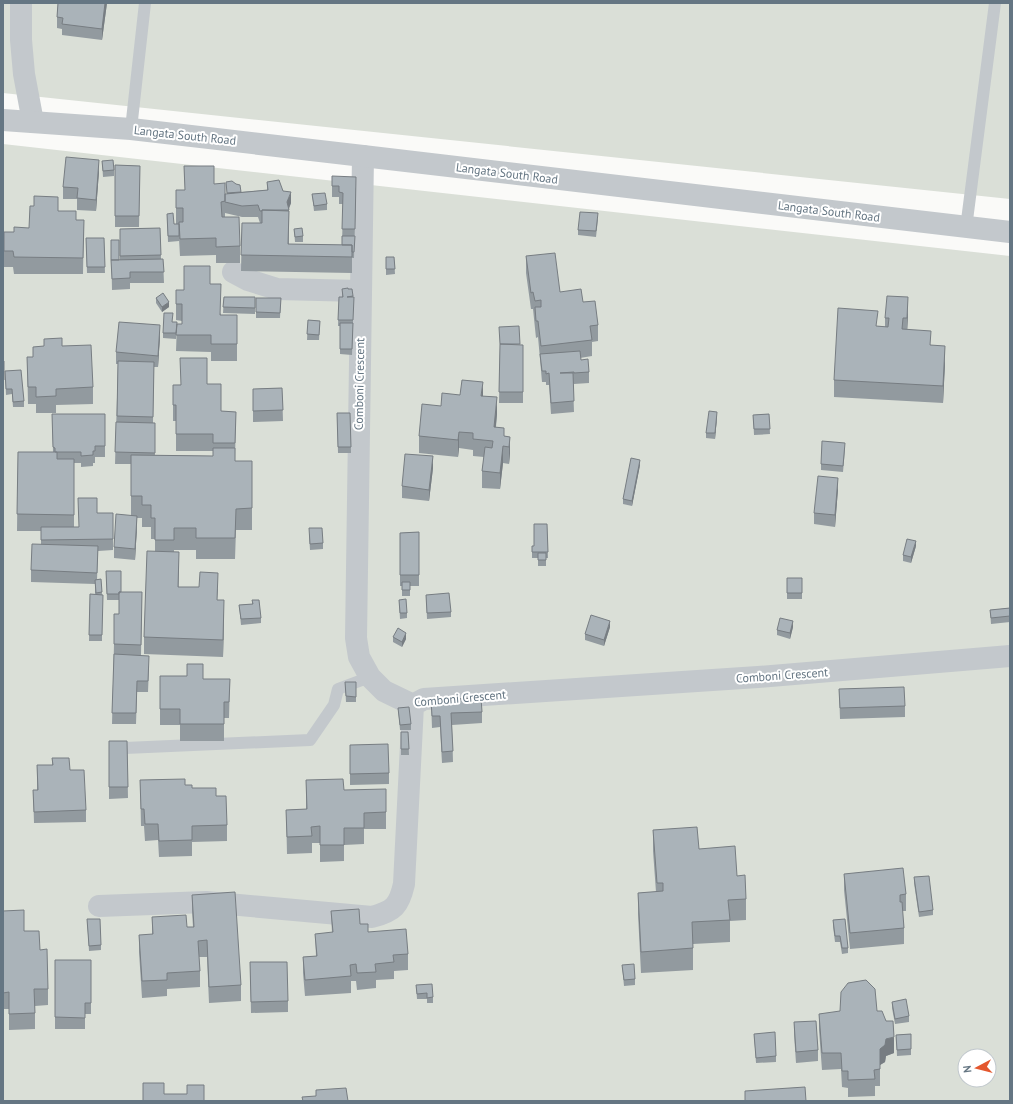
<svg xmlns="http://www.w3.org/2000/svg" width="1013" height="1104" viewBox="0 0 1013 1104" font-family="'PT Sans',sans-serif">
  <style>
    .green { fill: #dadfd7; fill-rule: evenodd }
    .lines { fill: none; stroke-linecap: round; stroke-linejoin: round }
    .service { stroke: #c3c8cc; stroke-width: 12 }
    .minor { stroke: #c3c8cc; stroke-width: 22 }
    .tertiary { stroke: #c3c8cc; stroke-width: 22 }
    .wall { fill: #929a9f }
    .shaded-wall { fill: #777d82 }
    .building { fill: #aab3b9; stroke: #777d82 }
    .labels { text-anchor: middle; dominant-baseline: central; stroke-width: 4; stroke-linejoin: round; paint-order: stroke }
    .street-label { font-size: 12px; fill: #657683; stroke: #fff }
  </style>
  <rect width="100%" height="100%" fill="#fafaf8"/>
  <path class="green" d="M3,3H1010V199L3,93Z
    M3,144L1010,256V1101H3ZM965,1056H989V1080H965Z"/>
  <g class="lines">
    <path class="service" d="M131,129L145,3
      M966,228L995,3
      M125,748L310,740L334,705L338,689L370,677"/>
    <path class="minor" d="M21,3V40L24,74L33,122
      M363,156L356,638L359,657L370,677L384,691L413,705L424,699L758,677L1010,656
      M233,272L248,280L277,289L361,291
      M99,906L206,902L372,917C394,911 399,906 404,884L413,705"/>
    <path class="tertiary" d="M3,120L131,129L363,156L1010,232"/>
  </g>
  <path class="wall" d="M58,3H107L102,40L62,35V29L57,28V17Z
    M102,161L114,170V176L103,177Z
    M115,165L140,166L139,227H115Z
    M184,166L214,184L225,194H227L226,182L241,192L267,190V182L283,191L291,203L289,209V244L342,245L343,204H339V197H332V176L356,188L354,258H352V273L241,271L242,223H262H260L258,217H242L225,213V217L240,246V263H216V255L180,256L179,239V241L168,242L167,214L174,224H176V190H185Z
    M99,171L96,211L77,210V199H63V187Z
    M312,194L327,204V210L314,211Z
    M58,211L76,220H84L83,274H14L13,267H4V232H14L29,228Z
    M598,219L596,237L578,235V230Z
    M160,228L161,259H163L164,283H130V289L112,290L111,240L119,260H120V229Z
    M294,229L303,236V242H295Z
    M86,238H104L105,273H87Z
    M526,256L560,292L583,302L598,325V341L592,342V356L580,358L581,360L589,372V383L574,384L573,383L574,412L551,414L549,385H546V382H542L540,359L538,337L536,338L533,309H531L526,273Z
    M386,257H394L395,274L386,275Z
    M210,284L221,315H237V361H211V352L176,351L177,324H182V321L176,320V290H184Z
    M342,289H348L353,296V326L352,355L340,354V326H338L339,297H342Z
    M224,297H255V314L223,313Z
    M156,298L169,307L162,312L156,303Z
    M256,298H281L280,318H256Z
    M908,314L907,330L931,345L945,363L943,403L834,397V380L878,326L885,327V318Z
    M308,320L320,321L319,340H307Z
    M173,322H177L176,339L163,338V333Z
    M160,336L158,367H154L153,422L155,455L213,456V451H176V421H173V385L207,384L221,411L236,412L235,461H252V530H236L235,559H196V550H174V552L179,569L178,587L218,589L217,600L224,616L223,657L144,654V637L155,551V539H151V527H142V518H137V527L135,560L114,558V547L131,515V464H115L118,364H116V352Z
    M523,345V403H499L500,349Z
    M62,346L93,387V404L56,405V413H36V404H28L27,357H33V347Z
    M3,361H4V397H3Z
    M5,371L24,401V407H13L12,394L6,395Z
    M282,388L283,421L253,422V389Z
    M460,395L483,396L497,414L496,427L504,436L510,437V453L509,464L503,463L500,489L482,488V471L484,457L473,456V450L459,448L458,457L419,453V436L441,406Z
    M337,413H350L351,453H338Z
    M52,414H105V457H95V463H93V466L81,467V463H74V527H79L97,513H113V550L98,551L97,580L101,579L102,595V641H89L90,594H95V584L31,582V570L41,544V531H17L18,452H53Z
    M769,414L770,434L754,435L753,415Z
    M717,417L715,439L706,438V433Z
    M845,449L843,472L821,470V464Z
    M640,465L632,506L623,504V499Z
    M433,468L429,501L402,498V486Z
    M838,489L835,527L814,524V513Z
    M547,524L548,558H546V566H538V558H532V546H534Z
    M419,532V586H410V596H402V586H400V533Z
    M309,534L323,543V549L310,550Z
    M916,546L911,563L903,561V555Z
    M106,571L121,592H142L141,655L149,667L148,692H137L136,724H112L114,644L119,614V600H107Z
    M787,578H802V599H787Z
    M426,595L451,612V617L427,619Z
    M252,600L261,618V623L241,625L239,605L252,604Z
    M399,600L407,613V618L400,619Z
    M1010,608V622L991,624L990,610Z
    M610,627L604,646L585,640V634Z
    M793,627L790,639L777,635V630Z
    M393,637L406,639L402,647L393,642Z
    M187,664L203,679H230L229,718H224V741H180V725H160V676H187Z
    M345,682H356V702H346Z
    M839,689L905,706V717L840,719Z
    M431,700L482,712V723L452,725L453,762L442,763L440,727L432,728Z
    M398,708L411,724V730H400Z
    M401,732H408L409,755H401Z
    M109,741H127L128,798L109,799Z
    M350,745L389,773V784L350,785Z
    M52,758L70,770L86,810V822L34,823L33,790H37V765H52Z
    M140,780L185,785L192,788L216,796L227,825V841L192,842V856L159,857L158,840L145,841L144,826H141Z
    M306,780L344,790L386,812V829H364V844L344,845V861L320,862V843H312V853L287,854L286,810L306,809Z
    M653,830L699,849L737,876L746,899V920L730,921V942L693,944V970L641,973L638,914V893L656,892L653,851Z
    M844,874L906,894V911H902L904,928V944L850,949L844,890Z
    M914,877L933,910V915L919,917L914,883Z
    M192,895L241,985V1001L209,1003L207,957H199L200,971V987L167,989V996L142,998L139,952V935H152V917L187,927H193L192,911Z
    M3,911L24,931L40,950L48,989V1005L35,1006V1029L9,1030V1009H3Z
    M331,911L360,924L368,932L408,954V970L394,971V979L376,980V988L357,990L356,981H351V993L305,996L303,973V957L316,956L315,934L332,933Z
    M87,919L101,945V950L89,951Z
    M833,920L848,948V953L842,954L840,942H835L833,926Z
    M55,960H91V1014H85V1029H55Z
    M250,962L288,1001V1012L251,1013Z
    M622,965L635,979V985L624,986Z
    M416,985L433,997V1003H427V999H417Z
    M892,1002L909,1016V1022L895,1024L892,1008Z
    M877,1011L894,1053L886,1056L885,1062L880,1065V1086H875V1096L848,1097V1088L842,1087L841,1069L822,1070L819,1030V1014Z
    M794,1022L818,1050V1061L796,1063L794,1034Z
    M754,1034L776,1056V1062L756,1063Z
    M911,1034V1055L897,1056L896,1035Z"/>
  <path class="shaded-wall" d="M105,3H107L102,40V29Z
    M99,160V171L96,211V200Z
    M291,192V203L288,210L287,202Z
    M908,297V314L907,335V318Z
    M169,302V307L162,312V307Z
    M160,325V336L158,367V356Z
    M945,346V363L943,403V386Z
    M483,382V399L481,396Z
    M497,397V414L494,443V427Z
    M717,412V417L715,439V433Z
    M459,432V448L458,457V440Z
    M510,437V453L509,464V447Z
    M503,446V463L500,489V473Z
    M433,456V468L429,501V490Z
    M640,460V465L632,506V501Z
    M838,478V489L835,527V515Z
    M137,516V527L135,560V549Z
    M916,541V546L911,563V557Z
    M179,552V569L178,603V587Z
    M224,600V616L223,657V640Z
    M610,621V627L604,646V640Z
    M793,621V627L790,639V633Z
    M406,633V639L402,647V642Z
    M894,1037V1053L886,1056L885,1062L880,1065V1049L886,1039Z"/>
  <path class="building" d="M58,3H105L102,29L62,24L63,18L57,17Z
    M66,157L99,160L96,200L77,198L78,188L63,187Z
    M113,160L114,170L103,171L102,161Z
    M115,165L140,166L139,216H115Z
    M184,166H214V184L225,183V201L221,202L222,217H239L240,246L216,247V238L180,239L179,222H183V208H176V190H185Z
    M332,176L356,177L355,229H342L343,193L339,192V186H332Z
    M279,180L283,191L291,192L287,202L289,210H262V211H260L258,205L242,206L225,202V194L268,190L267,182Z
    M232,181L236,184L240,185L241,192L227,193L226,182Z
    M325,193L327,204L314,206L312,194Z
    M34,196L58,197V211H76V220H84L83,258L14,257L13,251H4V232H14V227L29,228L30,206H34Z
    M262,210L289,211L288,244L352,245V257L241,255L242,223H262Z
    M580,212L598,213L596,231L578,230Z
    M173,213L174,224H179V236H168L167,214Z
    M160,228L161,255L120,256V229Z
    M302,228L303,236L295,237L294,229Z
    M342,236H355L354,252H352V245H342Z
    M86,238H104L105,267H87Z
    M111,240H119V260H111Z
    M555,253L560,292L581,289L583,302L595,301L598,325L590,326L592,340L541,346L538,321H536L535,307H541V300L535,301L533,292L531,293L526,256Z
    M386,257H394L395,269H386Z
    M163,259L164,272H130V278L112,279L111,260Z
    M184,266H210V284H221L220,315H237V344H211V335H176L177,324H182V304H176V290H184Z
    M348,288V289H352L353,296L347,297H354L353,320H338L339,297H343L342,289Z
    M163,293L169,302L162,307L156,298Z
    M887,296L908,297L907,318H903L902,329L931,331L930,345L945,346L943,386L834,380L838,308L878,311L876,326L888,327L889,318H885Z
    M224,297H255V308L223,307Z
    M256,298H281L280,313L256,312Z
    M164,313H173L172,322H177L176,333H163Z
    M308,320L320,321L319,335L307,334Z
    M119,322L160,325L158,356L116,352Z
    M340,323H353L352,349H340Z
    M519,326L520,344H500L499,327Z
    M62,338V346L91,345L93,387L56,389V396L36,397V387H28L27,357H33V347L44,346V339Z
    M500,344L523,345V392H499Z
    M580,351L581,360L588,359L589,372L574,373V372L560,373H573L574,401L551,403L549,373L546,374V371H542L540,354Z
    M180,358H207V384H221V411L236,412L235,443H213V434H176V405H173V385H181Z
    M3,361H4V380H3Z
    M118,361L154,362L153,417L117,416Z
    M21,370L24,401L13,402L12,389H6L5,371Z
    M462,380L483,382L481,396L497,397L494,427L504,428V436L510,437L509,447L503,446L500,473L482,471L485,447L492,448L493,441L473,439V433L459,432L458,440L419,436L422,404L441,406L442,393L460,395Z
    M282,388L283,410L253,411V389Z
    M709,411L717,412L715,433H706Z
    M337,413H350L351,447H338Z
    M52,414H105V446H95V451H93V455L81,456V452H55V448L53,447Z
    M769,414L770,429H754L753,415Z
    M116,422L155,423V453L115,452Z
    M822,441L845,443L843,466L821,464Z
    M213,448H235V461H252V508L236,509L235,538H196V528H174V540H155V518H151V505H142V496H131V455L213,456Z
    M18,452H57V459H74V515L17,514Z
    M405,454L433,456L429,490L402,486Z
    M631,458L640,460L632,501L623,499Z
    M818,476L838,478L835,515L814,513Z
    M78,498H97V513H113V539L41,540V527H79Z
    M116,514L137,516L135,549L114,547Z
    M534,524H547L548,552H532V546H534Z
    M309,528H322L323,543L310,544Z
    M419,532V575H400V533Z
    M907,539L916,541L911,557L903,555Z
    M32,544L98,546L97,573L31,570Z
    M147,551L179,552L178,587H199L200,572L218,573L217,600H224L223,640L144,637Z
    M538,553H546V560H538Z
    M106,571H121V592H119V594H107Z
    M787,578H802V593H787Z
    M101,579L102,592L96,593L95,580Z
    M402,582H410V590H402Z
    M119,592H142L141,645L114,644V614H119Z
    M449,593L451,612L427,613L426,595Z
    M90,594L103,595L102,635H89Z
    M406,599L407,613H400L399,600Z
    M252,600H259L261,618L241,619L239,605L253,604Z
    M1010,608V616L991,618L990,610Z
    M591,615L610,621L604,640L585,634Z
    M780,618L793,621L790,633L777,630Z
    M398,628L406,633L402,642L393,637Z
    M114,654L149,656L148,681H137L136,713H112Z
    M187,664H203V679H230L229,702H224V724H180V709H160V676H187Z
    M345,682H356V697L346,696Z
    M904,687L905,706L840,708L839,689Z
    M481,698L482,712L451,713L453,751L442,752L440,716H432L431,700Z
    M409,707L411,724L400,725L398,708Z
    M401,732H408L409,749H401Z
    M109,741H127L128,787H109Z
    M388,744L389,773L350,774V745Z
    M52,758H69L70,770H84L86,810L34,812L33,790H38L37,765H53Z
    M185,779V785H192V788H216V796H226L227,825L192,826V840L159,841L158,824H145L144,809H141L140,780Z
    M343,779L344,790L386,789V812L364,813V828H344V845H320V826L311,827L312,836L287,837L286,810L307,809L306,780Z
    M697,827L699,849L735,846L737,876L745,875L746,899L728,900L730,920L692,922L693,948L641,952L638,893L663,891V883H657L653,830Z
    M903,868L906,894L900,895V902H902L904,928L850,933L844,874Z
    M929,876L933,910L919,912L914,877Z
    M235,892L241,985L209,987L207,940L198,941L200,971L167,973V980L142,981L139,935L153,934L152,917L186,915L187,927H194L192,895Z
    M359,909L360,924H368V932L406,929L408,954L393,955L394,962L375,964L376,972L357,973L356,964L350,965L351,976L305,980L303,957L317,956L315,934L333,932L331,911Z
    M24,910V931H39L40,950L47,949L48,989H34L35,1013L9,1014V992L3,993V911Z
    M87,919H100L101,945L89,946Z
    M845,919L848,948H842L840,936H835L833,920Z
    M55,960H91V1003H85V1018L55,1017Z
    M250,962H287L288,1001L251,1002Z
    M634,964L635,979L624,980L622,965Z
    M866,980L875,989L877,1011H882L886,1021H893L894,1037L886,1039L885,1045L880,1049V1069L874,1070L875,1079L848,1080V1071H842L841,1053H822L819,1014L840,1011L841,992L848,983Z
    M432,984L433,997L427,998V993L417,994L416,985Z
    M906,999L909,1016L895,1019L892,1002Z
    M816,1021L818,1050L796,1052L794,1022Z
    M775,1032L776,1056L756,1058L754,1034Z
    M911,1034V1049L897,1050L896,1035Z
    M143,1083H164V1094H187V1085H204V1101H143Z
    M805,1087L806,1101H745V1091Z
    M346,1088L348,1101H303L302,1097L316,1096V1090Z"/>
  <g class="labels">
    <g class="street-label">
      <text transform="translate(185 135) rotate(6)">Langata South Road</text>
      <text transform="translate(507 173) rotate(7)">Langata South Road</text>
      <text transform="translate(829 211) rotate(7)">Langata South Road</text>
      <text transform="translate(359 384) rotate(-89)">Comboni Crescent</text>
      <text transform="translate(782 675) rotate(-4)">Comboni Crescent</text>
      <text transform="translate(460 698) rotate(-5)">Comboni Crescent</text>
    </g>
  </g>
  <rect width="1013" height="1104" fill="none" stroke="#657683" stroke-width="8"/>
  <g transform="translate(977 1068) rotate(263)"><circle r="19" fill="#ffffff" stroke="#c1c8cd"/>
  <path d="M0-3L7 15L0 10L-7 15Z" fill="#e4572e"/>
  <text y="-6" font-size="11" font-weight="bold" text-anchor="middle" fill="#657683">N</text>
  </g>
</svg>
